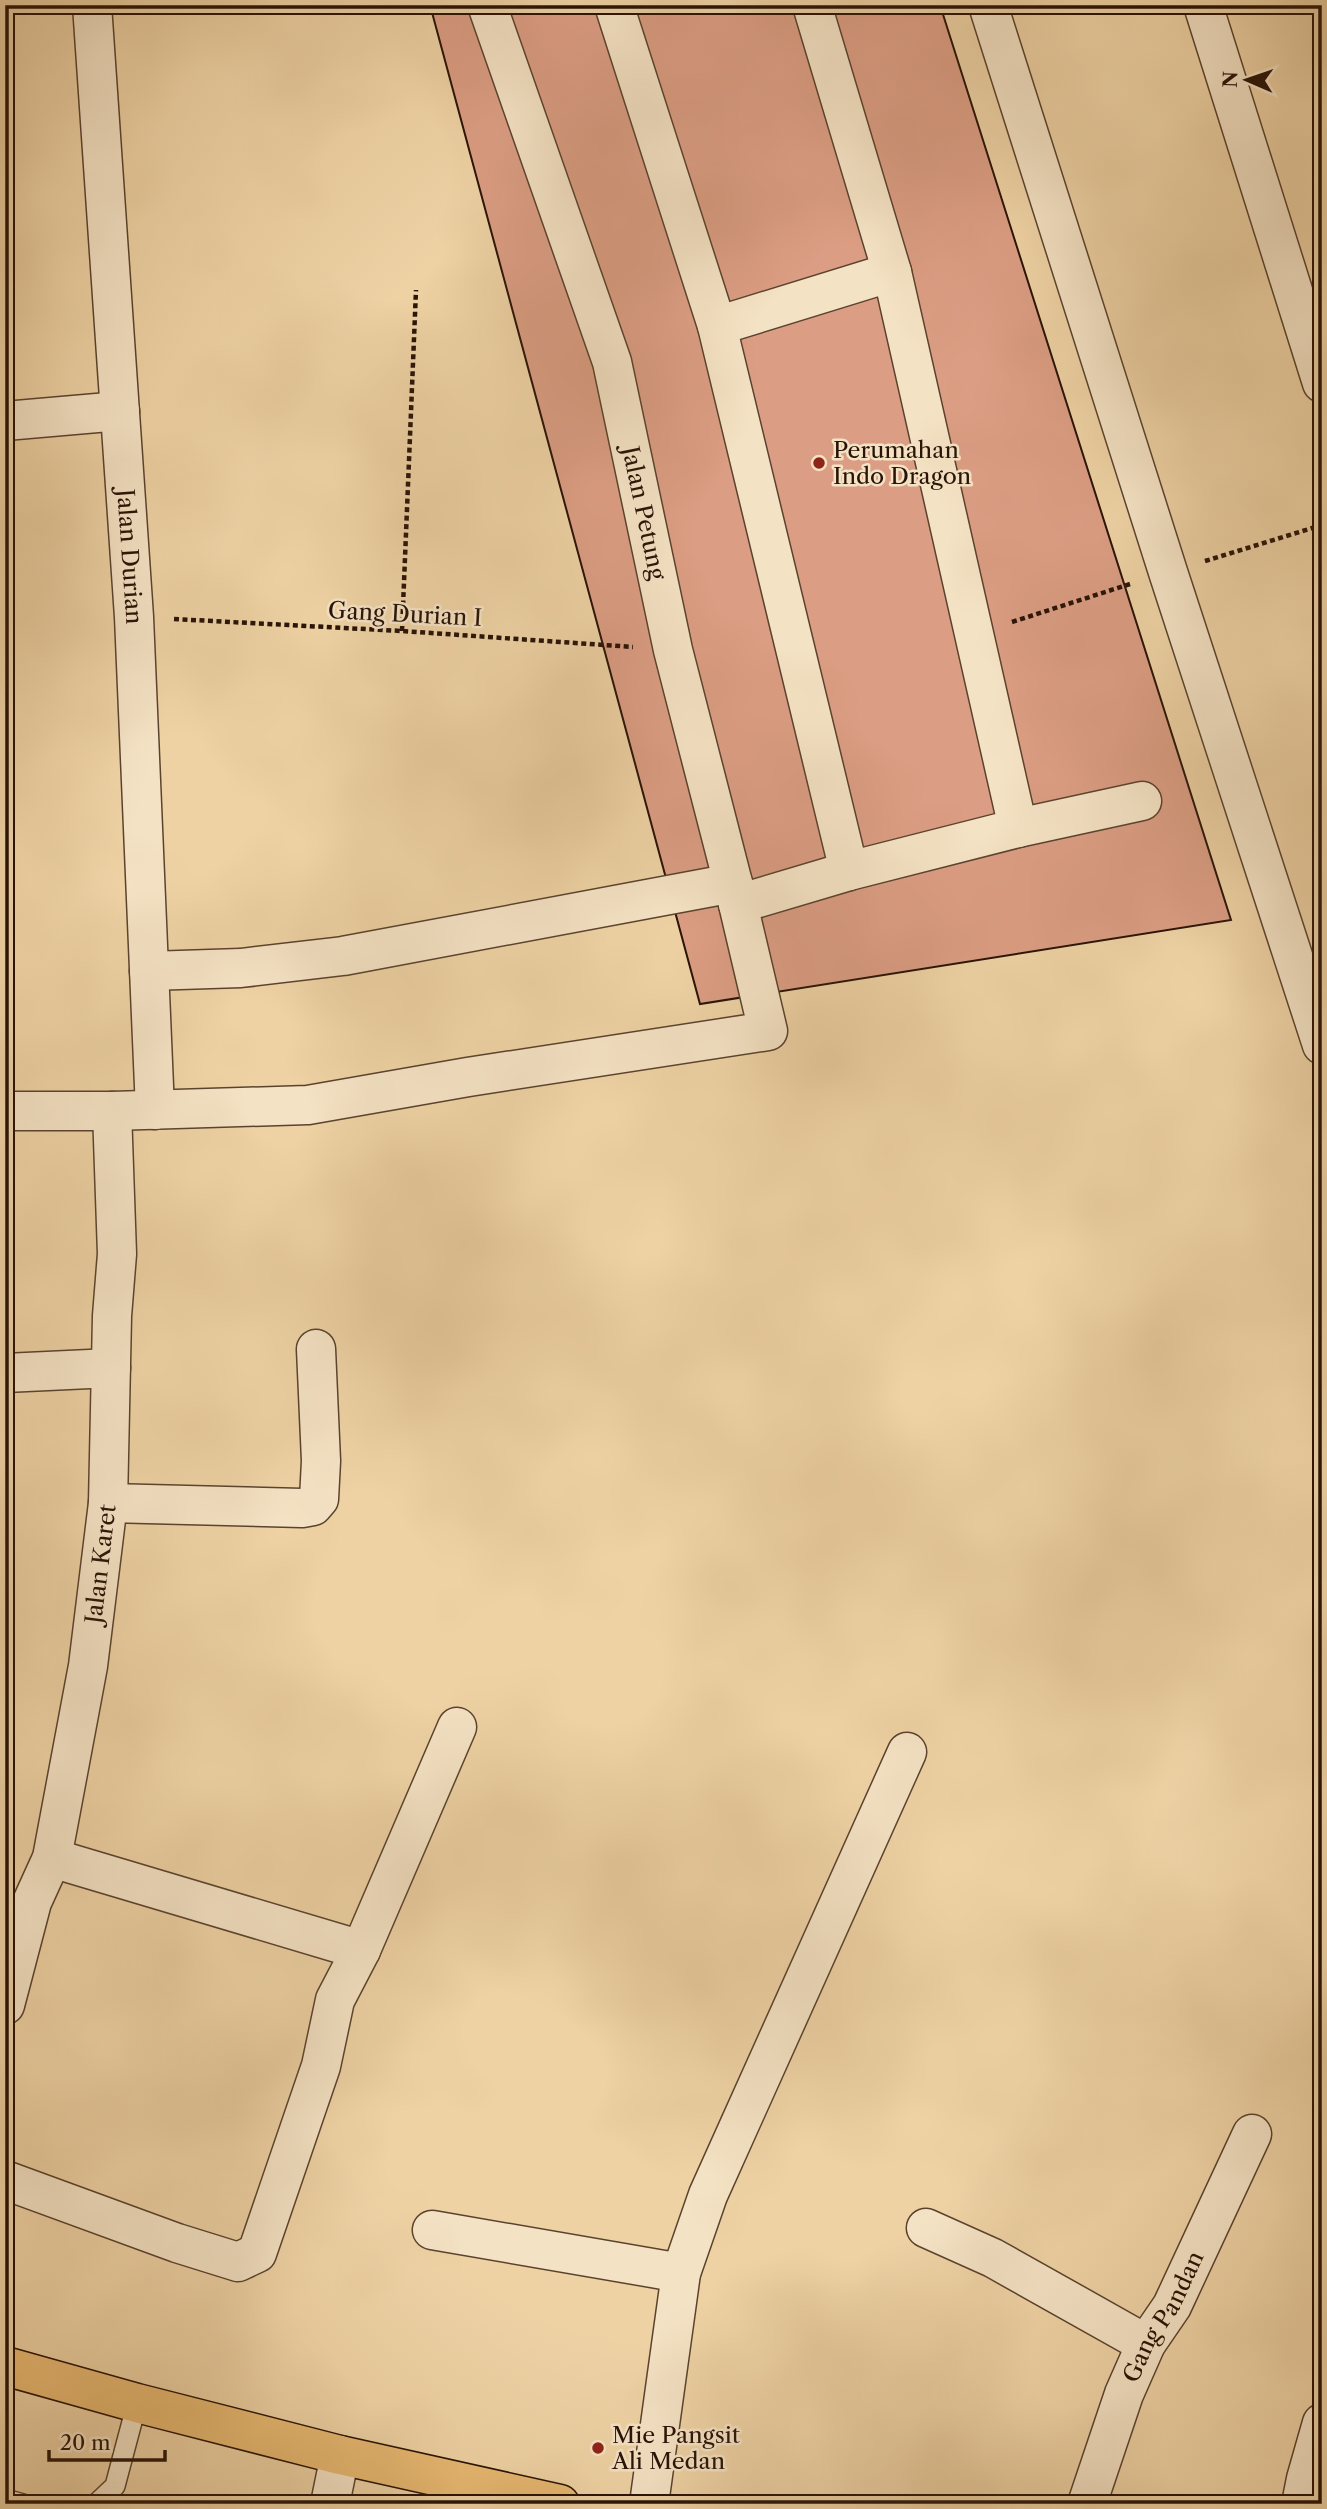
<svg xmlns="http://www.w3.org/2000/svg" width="1327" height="2509" viewBox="0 0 1327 2509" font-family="'Libre Caslon Text',serif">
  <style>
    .building { fill: #db9d83; stroke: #291307; stroke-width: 2 }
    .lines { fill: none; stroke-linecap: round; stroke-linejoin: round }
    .lane-casing { stroke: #5a432e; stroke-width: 22 }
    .street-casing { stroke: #5a432e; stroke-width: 41 }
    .primary-casing { stroke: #291307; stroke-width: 41 }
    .path { stroke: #291307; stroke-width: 4.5; stroke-dasharray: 5 3.5; stroke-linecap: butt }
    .lane { stroke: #f4e2c4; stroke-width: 19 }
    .street { stroke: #f4e2c4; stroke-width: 38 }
    .primary { stroke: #e7b972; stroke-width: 38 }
    .poi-dot { fill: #8f2418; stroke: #f4e2c4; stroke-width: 2.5 }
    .labels { text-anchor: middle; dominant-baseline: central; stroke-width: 5; stroke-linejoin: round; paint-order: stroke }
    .poi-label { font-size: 23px; fill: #291307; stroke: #f4e2c4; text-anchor: start }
    .street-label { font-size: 23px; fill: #291307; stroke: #f4e2c4 }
  </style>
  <rect width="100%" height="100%" fill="#eed2a4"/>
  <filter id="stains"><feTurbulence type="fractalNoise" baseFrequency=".00286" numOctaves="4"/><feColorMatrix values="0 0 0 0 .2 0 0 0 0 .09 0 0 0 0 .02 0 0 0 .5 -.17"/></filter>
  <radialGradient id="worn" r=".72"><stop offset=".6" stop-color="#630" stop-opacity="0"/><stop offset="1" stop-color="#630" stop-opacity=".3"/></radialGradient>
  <path class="building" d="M430,5H940L1231,920L700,1004Z"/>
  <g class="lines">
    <defs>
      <path id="lane" d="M5,2499L23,2504
        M96,2504L115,2486L137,2403"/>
      <g id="street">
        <path id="s1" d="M92,5L134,617L155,1110"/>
        <path d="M614,5L717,326L849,871"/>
        <path d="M988,5L1168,572L1322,1045"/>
        <path d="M1203,5L1322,383"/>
        <path d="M717,326L892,272"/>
        <path d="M5,421L120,411"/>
        <path d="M1018,828L1142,801"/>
        <path d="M738,904L849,871L1018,828L892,272L812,5"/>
        <path d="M149,971L241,968L343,956L733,883"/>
        <path d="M5,1111H112L308,1105L468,1077L768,1031L733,883L673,650L612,362L487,5"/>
        <path d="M5,1373L111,1368"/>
        <path d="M108,1503L302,1508L313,1506L319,1499L321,1461L316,1349"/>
        <path d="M52,1858L361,1950"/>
        <path id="s2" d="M5,2005L32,1902L52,1858L88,1666L108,1503L112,1316L117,1254L112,1111"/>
        <path d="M5,2180L177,2243L238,2262L257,2253L321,2066L335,2000L361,1950L457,1727"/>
        <path d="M926,2228L993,2258L1146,2344"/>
        <path d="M432,2230L681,2273"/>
        <path d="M330,2504L340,2455"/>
        <path d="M649,2504L681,2273L708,2195L907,1752"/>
        <path id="s3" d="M1087,2504L1124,2394L1146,2344L1172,2306L1252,2134"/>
        <path d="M1301,2504L1306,2479L1322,2423"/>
      </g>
      <path id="primary" d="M5,2366L137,2403L340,2455L560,2504"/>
    </defs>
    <use href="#lane" class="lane-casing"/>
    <use href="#street" class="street-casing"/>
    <use href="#primary" class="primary-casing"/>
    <path class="path" d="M1205,561L1322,525
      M174,619L402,631L633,647
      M1012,622L1130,584
      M402,631L416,290"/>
    <use href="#lane" class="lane"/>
    <use href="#street" class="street"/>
    <use href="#primary" class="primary"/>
  </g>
  <g class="poi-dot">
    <circle cx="819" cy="463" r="7"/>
    <circle cx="598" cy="2448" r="7"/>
  </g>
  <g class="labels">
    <g class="poi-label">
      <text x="833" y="450">Perumahan<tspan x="833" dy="26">Indo Dragon</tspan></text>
      <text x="612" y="2435">Mie Pangsit<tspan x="612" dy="26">Ali Medan</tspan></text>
    </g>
    <g class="street-label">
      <text transform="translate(644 513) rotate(78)">Jalan Petung</text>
      <text stroke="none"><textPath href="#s1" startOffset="553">Jalan Durian</textPath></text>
      <text transform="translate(405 614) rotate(3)">Gang Durian I</text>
      <text stroke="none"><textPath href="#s2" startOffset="453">Jalan Karet</textPath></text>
      <text stroke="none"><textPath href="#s3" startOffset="203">Gang Pandan</textPath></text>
    </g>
  </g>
  <rect width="1327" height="2509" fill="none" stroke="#eed2a4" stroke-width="28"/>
  <rect x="7" y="7" width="1313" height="2495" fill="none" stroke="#291307" stroke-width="3.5"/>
  <rect x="14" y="14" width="1299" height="2481" fill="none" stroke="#291307" stroke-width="2"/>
  <g transform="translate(1247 80) rotate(272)" stroke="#f4e2c4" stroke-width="5" paint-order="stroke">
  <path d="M0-5L12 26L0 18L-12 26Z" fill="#291307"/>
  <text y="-10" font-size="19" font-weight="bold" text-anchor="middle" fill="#291307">N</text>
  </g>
  <path d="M49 2450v10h116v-10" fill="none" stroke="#291307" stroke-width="3.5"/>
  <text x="60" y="2450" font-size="21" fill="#291307" stroke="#f4e2c4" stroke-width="5" paint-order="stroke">20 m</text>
  <rect width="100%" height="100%" filter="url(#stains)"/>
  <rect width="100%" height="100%" fill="url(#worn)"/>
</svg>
